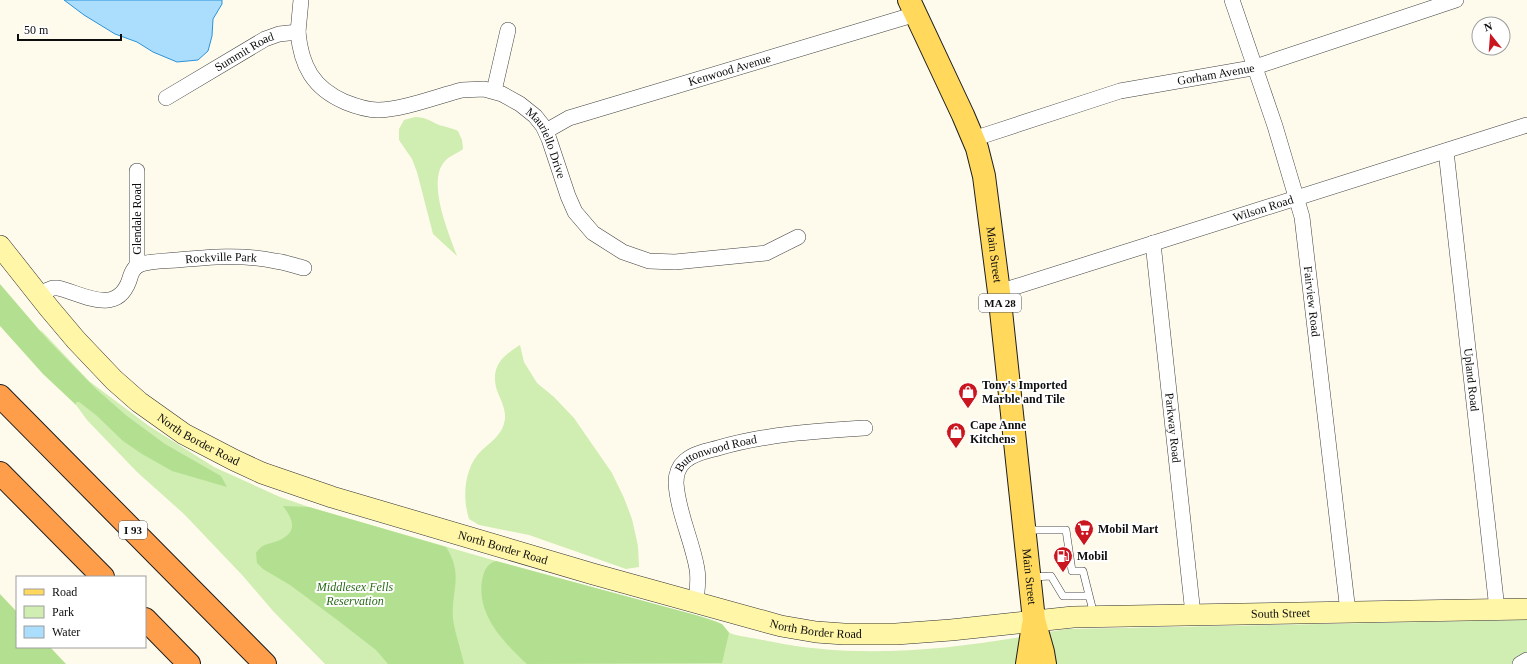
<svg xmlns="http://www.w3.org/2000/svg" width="1527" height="664" viewBox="0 0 1527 664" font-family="Georgia,serif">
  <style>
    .green { fill: #d0edb2 }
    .forest { fill: #b3e090 }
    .water { fill: #abddfc; stroke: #2b93da }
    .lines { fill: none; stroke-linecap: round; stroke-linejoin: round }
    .service-casing { stroke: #404040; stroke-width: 8 }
    .minor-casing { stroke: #404040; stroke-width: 16 }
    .secondary-casing { stroke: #2f2f2f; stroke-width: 22 }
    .primary-casing { stroke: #1e1e1e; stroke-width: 24 }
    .motorway-casing { stroke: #1e1e1e; stroke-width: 24 }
    .service { stroke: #fff; stroke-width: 7 }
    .minor { stroke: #fff; stroke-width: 15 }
    .secondary { stroke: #fff6a7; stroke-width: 21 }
    .primary { stroke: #ffd85c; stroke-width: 22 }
    .motorway { stroke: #ff9e4a; stroke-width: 22 }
    .labels { text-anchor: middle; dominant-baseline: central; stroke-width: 4; stroke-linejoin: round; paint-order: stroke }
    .shield { fill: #fff; stroke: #565656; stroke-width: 1 }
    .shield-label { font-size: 11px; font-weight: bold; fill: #0d0d0d }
    .street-label { font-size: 12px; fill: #0d0d0d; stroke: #fff }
    .poi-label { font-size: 12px; font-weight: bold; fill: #0d0d0d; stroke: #fff; text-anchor: start }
    .park-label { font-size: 12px; font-style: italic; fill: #286a17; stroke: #fff }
  </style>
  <rect width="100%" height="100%" fill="#fffbec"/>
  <path class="green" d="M415,117C426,117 430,121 439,125C446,127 452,128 458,131L462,140L463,149C458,153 448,157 445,161C426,181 449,234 457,256L433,234L417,172L412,159L399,140V129L404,120Z
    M40,329L89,381L149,426L214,467L280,497L309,507L496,561L699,616C706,618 715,620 721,624C725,626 727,631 730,633C736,636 760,639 768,641C868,662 968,647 1066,629L1527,620V664H325L273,611L243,576L184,514L137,472L87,420L76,405V402H79L84,405L75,394Z
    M520,345L524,362L537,383L554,397L574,418L612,473L624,498L632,519L638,546L639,567L626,569L529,535L479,525L469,519C462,497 464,467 482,450C492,441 503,434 505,419C506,407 499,398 496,387C491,365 504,355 520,345Z"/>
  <path class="forest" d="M0,284L48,340L96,389L127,416L165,444L221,476L227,487L172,471L142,454L123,441L96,415L79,402H76V405L43,374L0,326Z
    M283,506L309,507L446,547C464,575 451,590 453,619C455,633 461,650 464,664H388L376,650L336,619L290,585L263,569L257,563L256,553C264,542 269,545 280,540C299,531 292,518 283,506Z
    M496,561L699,616L722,624L729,633L722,663L527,664C503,642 474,612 483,576C485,569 488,563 496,561Z
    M0,594L17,612V647H50L66,664H0Z"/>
  <path class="water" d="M64,0H222V4L213,19L212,36L208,51L198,60L177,62L153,52L137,42L115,34L84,15Z"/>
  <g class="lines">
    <defs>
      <path id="service" d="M1026,530H1066L1072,571H1083L1094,615
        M1031,577L1051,576L1063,596H1089"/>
      <g id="minor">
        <path id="s1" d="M1232,0L1275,126L1302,217L1348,612"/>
        <path id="s2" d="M298,32C301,66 313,88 345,102C355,106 367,110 378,110C402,110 438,96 462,90L484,89L502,94L520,104L535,116L543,126L549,139L568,196L575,212L593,233L623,252L649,261L675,262L766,253L798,237"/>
        <path d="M494,91L508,30"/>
        <path id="s3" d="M166,98L265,39L279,34L298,32L301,0"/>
        <path id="s4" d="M546,131L569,118L916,14"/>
        <path id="s5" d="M973,139L1120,91L1252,68L1456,0"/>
        <path id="s6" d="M1446,151L1497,609"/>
        <path id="s7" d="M1153,243L1193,614"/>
        <path d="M137,266V171"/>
        <path id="s8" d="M999,292L1527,125"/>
        <path id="s9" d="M38,294L53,288H58C83,294 116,316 129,281C131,274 133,267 141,264C152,261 165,261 177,260C209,257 243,254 275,261C285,262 295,266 304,268"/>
        <path id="s10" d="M696,602C697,591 699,580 697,569C692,540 678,513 676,483C676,475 678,467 685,461C694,453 707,451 718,448C766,434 816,431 865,428"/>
        <path d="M1520,664L1527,660"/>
      </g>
      <g id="secondary">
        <path id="s11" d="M0,246L49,308L76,340L114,380L139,402L184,434L234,460L262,473L332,497L593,574L781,626L816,632L844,634H896L951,630L1073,617L1527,609"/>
      </g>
      <g id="primary">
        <path id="s12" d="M909,0L963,115L977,148L984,176L999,292L1034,620L1043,652L1045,664"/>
        <path d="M1027,664L1033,625"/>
      </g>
      <path id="motorway" d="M0,396L265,664
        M0,473L103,577
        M145,619L189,664"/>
    </defs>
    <use href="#service" class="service-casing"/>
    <use href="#minor" class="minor-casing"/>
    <use href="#secondary" class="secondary-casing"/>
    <use href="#primary" class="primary-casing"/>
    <use href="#motorway" class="motorway-casing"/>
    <use href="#service" class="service"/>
    <use href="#minor" class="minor"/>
    <use href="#secondary" class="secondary"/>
    <use href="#primary" class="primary"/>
    <use href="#motorway" class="motorway"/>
  </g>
  <defs>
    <symbol id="shop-pin" viewBox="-11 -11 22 30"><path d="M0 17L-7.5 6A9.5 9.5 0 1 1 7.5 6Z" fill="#ca171f" stroke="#fff"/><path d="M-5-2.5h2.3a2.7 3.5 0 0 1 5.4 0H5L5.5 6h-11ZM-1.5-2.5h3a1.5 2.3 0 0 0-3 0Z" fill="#fff"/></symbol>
    <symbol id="supermarket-pin" viewBox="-11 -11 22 30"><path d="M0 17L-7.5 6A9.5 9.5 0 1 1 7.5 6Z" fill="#ca171f" stroke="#fff"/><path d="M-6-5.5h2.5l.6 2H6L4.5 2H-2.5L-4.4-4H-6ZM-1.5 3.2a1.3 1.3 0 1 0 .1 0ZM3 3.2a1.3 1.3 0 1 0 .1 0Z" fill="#fff"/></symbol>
    <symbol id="fuel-pin" viewBox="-11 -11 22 30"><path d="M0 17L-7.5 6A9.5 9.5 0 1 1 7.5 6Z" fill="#ca171f" stroke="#fff"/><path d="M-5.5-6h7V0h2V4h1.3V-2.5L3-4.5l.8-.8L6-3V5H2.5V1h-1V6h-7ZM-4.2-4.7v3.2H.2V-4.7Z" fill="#fff"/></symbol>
  </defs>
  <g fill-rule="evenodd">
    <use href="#shop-pin" x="957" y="381" width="22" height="30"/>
    <use href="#shop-pin" x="945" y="421" width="22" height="30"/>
    <use href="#supermarket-pin" x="1073" y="518" width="22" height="30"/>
    <use href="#fuel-pin" x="1052" y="545" width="22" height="30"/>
  </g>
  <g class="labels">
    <g class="shield">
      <rect x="979" y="294" width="42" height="18" rx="3"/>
      <rect x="119" y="521" width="28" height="18" rx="3"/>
    </g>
    <g class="shield-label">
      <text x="1000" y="303">MA 28</text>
      <text x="133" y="530">I 93</text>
    </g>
    <g class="street-label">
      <text stroke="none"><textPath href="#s3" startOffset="91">Summit Road</textPath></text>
      <text stroke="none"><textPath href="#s4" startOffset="194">Kenwood Avenue</textPath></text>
      <text stroke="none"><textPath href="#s5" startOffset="252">Gorham Avenue</textPath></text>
      <text stroke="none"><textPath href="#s2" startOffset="320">Mauriello Drive</textPath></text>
      <text stroke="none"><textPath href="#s8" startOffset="277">Wilson Road</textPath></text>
      <text transform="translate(137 219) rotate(-90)">Glendale Road</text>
      <text stroke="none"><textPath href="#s12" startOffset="271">Main Street</textPath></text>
      <text stroke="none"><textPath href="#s9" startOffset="205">Rockville Park</textPath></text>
      <text stroke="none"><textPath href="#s1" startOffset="313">Fairview Road</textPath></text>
      <text stroke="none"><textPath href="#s6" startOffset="230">Upland Road</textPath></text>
      <text stroke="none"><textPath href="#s7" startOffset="186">Parkway Road</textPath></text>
      <text stroke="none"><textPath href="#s11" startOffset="280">North Border Road</textPath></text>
      <text stroke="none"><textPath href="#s10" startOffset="178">Buttonwood Road</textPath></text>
      <text stroke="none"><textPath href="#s11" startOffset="604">North Border Road</textPath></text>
      <text stroke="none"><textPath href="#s12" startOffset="595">Main Street</textPath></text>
      <text stroke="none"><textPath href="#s11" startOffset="1394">South Street</textPath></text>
      <text stroke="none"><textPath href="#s11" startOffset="928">North Border Road</textPath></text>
    </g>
    <g class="poi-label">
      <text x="982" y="385">Tony's Imported<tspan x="982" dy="14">Marble and Tile</tspan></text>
      <text x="970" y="425">Cape Anne<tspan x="970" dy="14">Kitchens</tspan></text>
      <text x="1098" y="529">Mobil Mart</text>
      <text x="1077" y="556">Mobil</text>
    </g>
    <g class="park-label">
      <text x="355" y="587">Middlesex Fells<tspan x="355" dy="14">Reservation</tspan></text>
    </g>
  </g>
  <rect x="16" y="576" width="130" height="72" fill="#ffffff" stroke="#9e9e9e"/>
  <rect x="24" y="589" width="20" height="6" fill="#ffd85c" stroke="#9e9e9e"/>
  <text x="52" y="596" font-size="12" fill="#0d0d0d">Road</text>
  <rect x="24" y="606" width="20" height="12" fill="#d0edb2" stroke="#9e9e9e"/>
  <text x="52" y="616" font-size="12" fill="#0d0d0d">Park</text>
  <rect x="24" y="626" width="20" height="12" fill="#abddfc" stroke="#9e9e9e"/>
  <text x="52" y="636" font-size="12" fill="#0d0d0d">Water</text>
  <g transform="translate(1491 36) rotate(343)"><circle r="19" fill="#ffffff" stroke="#9e9e9e"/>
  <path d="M0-3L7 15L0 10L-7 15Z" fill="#ca171f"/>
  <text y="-6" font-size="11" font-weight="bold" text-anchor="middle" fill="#0d0d0d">N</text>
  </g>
  <path d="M18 34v6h103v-6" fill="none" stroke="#0d0d0d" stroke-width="2"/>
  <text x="24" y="34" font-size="12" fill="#0d0d0d" stroke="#ffffff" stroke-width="3" paint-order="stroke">50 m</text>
</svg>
